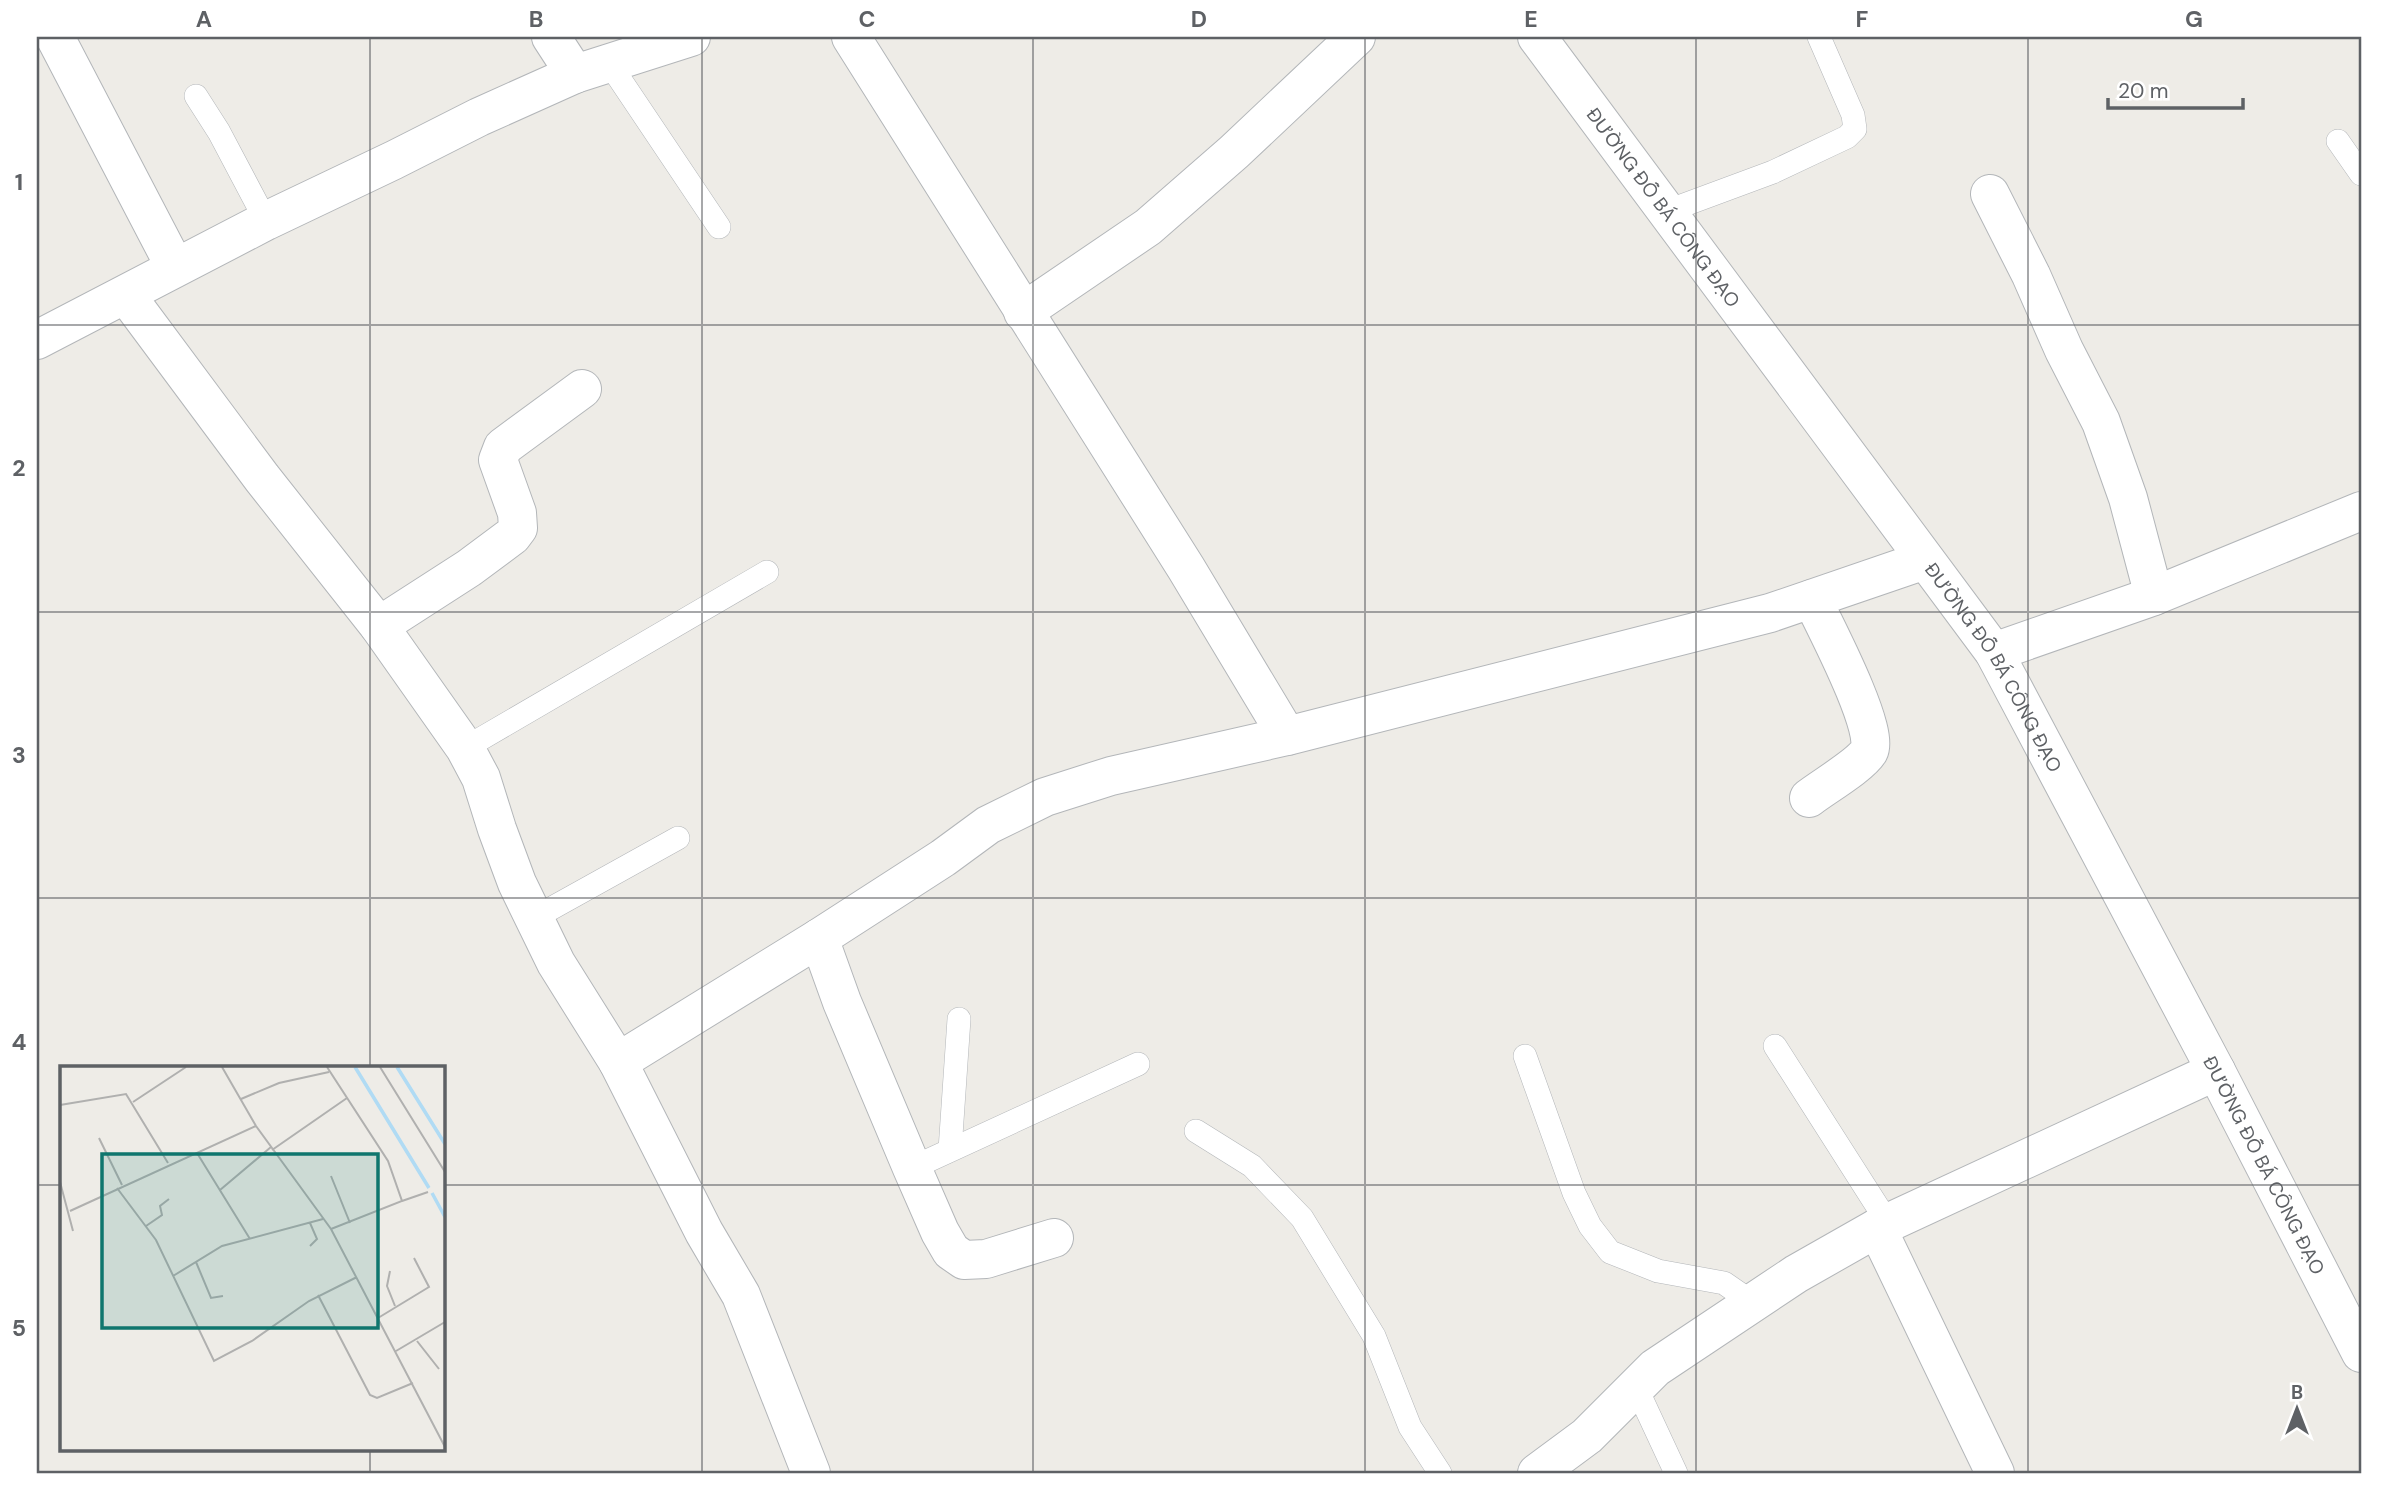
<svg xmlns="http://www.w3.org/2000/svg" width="2398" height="1510" viewBox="0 0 2398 1510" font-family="'DM Sans',sans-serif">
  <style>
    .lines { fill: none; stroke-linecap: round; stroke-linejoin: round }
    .lane-casing { stroke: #b3b6b9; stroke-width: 24 }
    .street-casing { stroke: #b3b6b9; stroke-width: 40 }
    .lane { stroke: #fff; stroke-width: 23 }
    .street { stroke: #fff; stroke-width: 38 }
    .grid { fill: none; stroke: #5e6165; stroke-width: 2; stroke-opacity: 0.55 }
    .labels { text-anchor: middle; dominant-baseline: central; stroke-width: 5; stroke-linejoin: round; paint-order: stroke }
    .street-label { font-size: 19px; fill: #5e6165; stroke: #fff }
    .inset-river { fill: none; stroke: #b0dbf4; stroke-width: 3.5 }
    .inset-road { fill: none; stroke: #b0b0af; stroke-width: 2 }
    .view { fill: #0f766e; fill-opacity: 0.15; stroke: #0f766e; stroke-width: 3.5 }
    .inset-edge { fill: none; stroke: #5e6165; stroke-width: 3.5 }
    .neatline { fill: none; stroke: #5e6165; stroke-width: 2.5 }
    .grid-label { font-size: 23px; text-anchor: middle; font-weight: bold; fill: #5e6165 }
  </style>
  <rect width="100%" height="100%" fill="#eeece7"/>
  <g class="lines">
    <defs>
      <path id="lane" d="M609,63L719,227
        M196,96L219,132L266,221
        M2338,141L2361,174
        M1665,212L1773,172L1847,137L1855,129L1853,115L1819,37
        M465,748L767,572
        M534,918L678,838
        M1775,1046L1888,1223
        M1525,1056L1574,1193L1590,1226L1610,1252L1658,1271L1724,1283L1753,1303
        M1196,1131L1252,1166L1302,1218L1374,1336L1410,1427L1440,1473
        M950,1150L959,1019
        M912,1168L1138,1064
        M1636,1387L1676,1473"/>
      <g id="street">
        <path d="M55,37L175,267"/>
        <path d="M551,37L575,74"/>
        <path d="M851,37L1186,568L1287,736"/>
        <path id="s1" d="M1537,37L1994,652L2216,1071L2361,1353"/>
        <path d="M1990,194L2031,275L2064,350L2101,422L2128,498L2154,596"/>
        <path d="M126,295L262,478L379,626L465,748L481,778L497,829L517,883L556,963L618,1062L704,1232L741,1295L811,1473"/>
        <path d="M1023,312L1148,227L1234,152L1356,37"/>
        <path d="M37,340L266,221L394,160L479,117L575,74L691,37"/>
        <path d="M379,626L469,568L512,536L518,528L517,513L498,460L503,447L582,389"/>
        <path d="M1994,652L2154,596L2361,511"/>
        <path d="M1809,798C1823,787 1861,765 1869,751C1880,730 1824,624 1812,599"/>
        <path d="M819,938L842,1002L912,1168L940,1232L951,1251L964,1260L986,1259L1054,1238"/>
        <path d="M618,1062L819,938L943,858L988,825L1045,797L1111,776L1287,736L1770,613L1925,560"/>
        <path d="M1877,1228L1995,1473"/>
        <path d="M1537,1473L1587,1436L1655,1368L1796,1274L1877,1228L2216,1071"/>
      </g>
    </defs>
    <use href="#lane" class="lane-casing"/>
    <use href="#street" class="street-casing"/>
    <use href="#lane" class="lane"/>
    <use href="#street" class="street"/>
  </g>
  <path class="grid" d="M370,37V1067M702,37V1473M1033,37V1473M1365,37V1473M1696,37V1473M2028,37V1473M37,325H2361M37,612H2361M37,898H2361M37,1185H61M443,1185H2361M370,1449V1473"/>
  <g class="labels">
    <g class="street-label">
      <text stroke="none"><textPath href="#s1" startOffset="212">ĐƯỜNG ĐỖ BÁ CÔNG ĐẠO</textPath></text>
      <text stroke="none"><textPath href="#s1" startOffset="779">ĐƯỜNG ĐỖ BÁ CÔNG ĐẠO</textPath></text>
      <text stroke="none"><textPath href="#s1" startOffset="1346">ĐƯỜNG ĐỖ BÁ CÔNG ĐẠO</textPath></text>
    </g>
  </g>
  <g transform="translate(60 1066)">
    <rect width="385" height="385" fill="#eeece7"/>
    <path class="inset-river" d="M295,1L369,122M337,1L385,78M372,127L385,151"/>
    <path class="inset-road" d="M162,1L196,60L271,163L385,381M267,1L328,95L342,135L271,163M320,1L385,106M181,33L219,17L269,6M73,36L126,1M0,39L66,28L108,97M39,72L62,119M212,84L287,32M137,87L190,173M271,110L290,157M0,116L13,165M57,122L96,174L154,295L192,275L249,235L297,211M160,124L211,81M342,135L368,126M10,145L196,60M86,160L102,149L100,140L109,133M250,180L257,173L250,157M136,196L151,232L163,230M330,205L327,220L335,240M113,210L162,180L263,153M258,229L310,329L317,332L353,317M318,252L369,221L354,192M357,275L379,303M336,285L385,256"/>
    <path class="view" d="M42,88H318V262H42Z"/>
    <rect width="385" height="385" class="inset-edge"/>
  </g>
  <rect width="2398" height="1510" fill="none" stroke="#ffffff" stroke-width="77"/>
  <g transform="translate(2297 1409)" stroke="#ffffff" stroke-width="5" paint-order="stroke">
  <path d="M0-5L12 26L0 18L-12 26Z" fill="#5e6165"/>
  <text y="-10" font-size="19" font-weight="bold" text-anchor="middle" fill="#5e6165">B</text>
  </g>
  <path d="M2108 98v10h135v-10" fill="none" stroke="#5e6165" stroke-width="3.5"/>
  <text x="2118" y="98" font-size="21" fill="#5e6165" stroke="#ffffff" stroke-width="5" paint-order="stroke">20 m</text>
  <rect x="38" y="38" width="2322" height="1434" class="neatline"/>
  <g class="grid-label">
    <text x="204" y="27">A</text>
    <text x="536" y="27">B</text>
    <text x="867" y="27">C</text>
    <text x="1199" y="27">D</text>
    <text x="1531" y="27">E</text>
    <text x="1862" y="27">F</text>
    <text x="2194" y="27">G</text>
    <text x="19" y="190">1</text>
    <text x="19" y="476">2</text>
    <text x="19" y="763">3</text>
    <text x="19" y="1050">4</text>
    <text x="19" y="1336">5</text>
  </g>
</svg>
